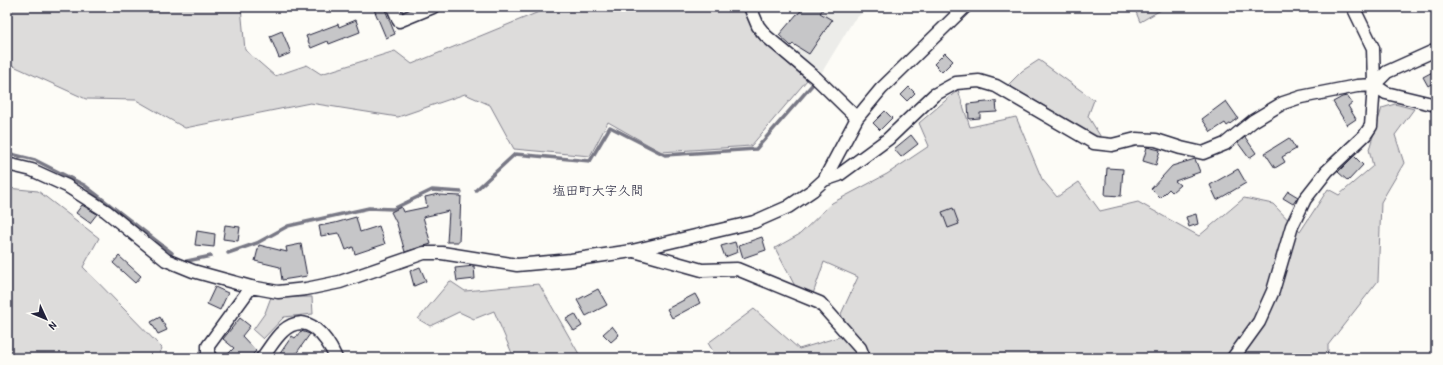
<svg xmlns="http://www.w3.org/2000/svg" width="1443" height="365" viewBox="0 0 1443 365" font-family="'Patrick Hand','Klee One',sans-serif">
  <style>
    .built { fill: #ecece9 }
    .green { fill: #dddcdb; stroke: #807f8b }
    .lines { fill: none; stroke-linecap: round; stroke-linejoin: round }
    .stream { stroke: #787885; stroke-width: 3.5 }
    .building { fill: #c6c6c8; stroke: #22223b }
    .street-casing { stroke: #22223b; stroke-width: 15 }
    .street { stroke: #fdfcf7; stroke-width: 12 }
    .labels { text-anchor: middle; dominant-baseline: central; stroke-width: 3; stroke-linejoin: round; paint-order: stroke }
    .quarter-label { font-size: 13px; fill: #22223b; stroke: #fdfcf7 }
  </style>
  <rect width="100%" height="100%" fill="#fdfcf7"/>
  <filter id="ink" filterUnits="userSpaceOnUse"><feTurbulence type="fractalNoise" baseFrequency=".025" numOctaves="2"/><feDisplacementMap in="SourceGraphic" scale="8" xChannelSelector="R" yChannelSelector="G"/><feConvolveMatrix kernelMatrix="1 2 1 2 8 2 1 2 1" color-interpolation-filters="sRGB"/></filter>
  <g filter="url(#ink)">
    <path class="built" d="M829,7H869L853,21L822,72L794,55Z"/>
    <path class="green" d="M7,7H241L245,50L275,76L307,65L321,74L395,51L412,64L546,9V7H635L636,11L650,7H743L756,36L807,80L751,146L661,152L608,122L590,156L514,149L490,105L465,94L398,117L310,103L185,128L136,100L86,99L7,63Z
      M1134,7H1166L1140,22Z
      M1039,60L1094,100L1088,116L1102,139L1008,85L1022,71Z
      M958,90L970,127L1016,117L1042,179L1057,197L1079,182L1100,211L1138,202L1199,236L1244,198L1273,204L1300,232L1328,189L1339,195L1373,166L1369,149L1382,108L1395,104L1414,109L1395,135L1404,163L1381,202L1378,281L1328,345V358H717L708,343L754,309L799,349L849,334L841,314L858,277L824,262L813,294L796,288L775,248L800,234L832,203L887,174L929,146L919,123Z
      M7,188L38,191L99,238L83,267L162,348L158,358H7Z
      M450,281L465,291L539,284L579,354L514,358L494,311L474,319L459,312L430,326L418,319Z
      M271,297H312L313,314L284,317L263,339L253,330L265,313Z"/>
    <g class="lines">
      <path class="stream" d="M7,153L35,160L84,185L172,253
        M476,190L515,154L590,161L610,127L665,155L756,149L813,84
        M228,253L257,243L288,226L369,208L393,209L432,190L461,192
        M187,261L211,256"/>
    </g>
    <path class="building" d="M373,7H384L395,34L386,38Z
      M804,7H825L820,13L832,20L809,54L793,44L791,46L779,35L797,14H798Z
      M356,20L360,32L329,44L328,41L311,48L306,36L338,24L339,27Z
      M282,31L291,53L279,58L270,36Z
      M945,53L953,61L942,72L934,64Z
      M1436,70V81L1428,86L1423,77Z
      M909,87L915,93L907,101L901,95Z
      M1347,96L1352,103L1348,106L1356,119L1347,125L1333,102L1342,97Z
      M996,101L997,112L980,113V118L969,119L968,104Z
      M1226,101L1238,118L1227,126L1225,123L1211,132L1202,119Z
      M885,111L892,118L880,130L873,123Z
      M911,135L918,144L901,157L894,149Z
      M1245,137L1256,153L1249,158L1238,143Z
      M1289,138L1296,149L1282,157L1285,162L1275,168L1265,153Z
      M1147,147L1160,150L1156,165L1143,161Z
      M1354,156L1363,165L1348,181L1338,172Z
      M1195,159L1200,172L1175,181L1180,185L1172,192L1169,189L1160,198L1151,189L1172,166Z
      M1107,168L1123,169L1121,196L1105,195Z
      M1238,169L1246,183L1217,200L1210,185Z
      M1288,191L1298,197L1293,204L1283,198Z
      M438,194L439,195L461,196L459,242H447L449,211L423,217L431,244L405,252L397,224L391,212L401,207L403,212L427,207L425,197Z
      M82,205L97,214L90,223L76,213Z
      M953,208L959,224L948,228L942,212Z
      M1196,214L1198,224L1189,227L1186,217Z
      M356,217L360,232L379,226L385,244L355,254L353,247L346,250L340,234H338V233L321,236L319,226L335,223Z
      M225,225L240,227L238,241L223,239Z
      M197,231L215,234L214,247L195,245Z
      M762,237L766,250L743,258L739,245Z
      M735,242L738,252L725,257L721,246Z
      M301,244L307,276L282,280L280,267L255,261L259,245L287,252L286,247Z
      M119,256L141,276L135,283L113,263Z
      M474,266L475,279L457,281L455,268Z
      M420,267L426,281L414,286L410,271Z
      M215,287L228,293L220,310L207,304Z
      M598,289L607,305L586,316L577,300Z
      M695,294L700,303L672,318L667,309Z
      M575,314L582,326L574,331L566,319Z
      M160,317L167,330L158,334L151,322Z
      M240,318L250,326L242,336L256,351L249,358H224L234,348L223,339Z
      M612,326L619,335L611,342L603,334Z
      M301,331L310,334L293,358H277L292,336L295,338Z"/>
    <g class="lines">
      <defs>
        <path id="street" d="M393,7L399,21L433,7
          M750,7L758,26L766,36L816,78L857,118
          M1374,85L1387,72L1436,50
          M7,164L32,170L67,186L106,211L166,260L193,271L251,287L278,292L306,289L340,282L424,253H442L517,265L571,260L632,251L754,222L788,207L813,190L824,180L839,175L888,139L934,95L956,83L979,81L996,86L1094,143L1112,145L1136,139L1156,140L1181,148L1203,153L1225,144L1253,121L1283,103L1301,97L1357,86L1374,85L1386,93L1436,105
          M824,180L857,118L881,89L965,7
          M634,251L702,270L737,269L820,303L860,348L864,358
          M211,358L208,354V346L251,287
          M262,358C269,349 275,338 283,331C307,309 327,338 336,358
          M1233,358L1259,322L1273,291L1292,226L1305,199L1327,171L1365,135L1371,126L1374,85L1373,48L1353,7"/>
      </defs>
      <use href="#street" class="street-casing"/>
      <use href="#street" class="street"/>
    </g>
  </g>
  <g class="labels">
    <g class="quarter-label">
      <text x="598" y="190">塩田町大字久間</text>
    </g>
  </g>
  <rect width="1443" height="365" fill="none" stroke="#fdfcf7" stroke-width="24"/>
  <rect x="12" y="12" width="1419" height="341" fill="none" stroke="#22223b" stroke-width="1.5" filter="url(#ink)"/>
  <g transform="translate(46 319) rotate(134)" stroke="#fdfcf7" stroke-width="3" paint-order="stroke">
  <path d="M0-3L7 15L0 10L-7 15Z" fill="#22223b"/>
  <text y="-6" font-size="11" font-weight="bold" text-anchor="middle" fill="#22223b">N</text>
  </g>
</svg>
